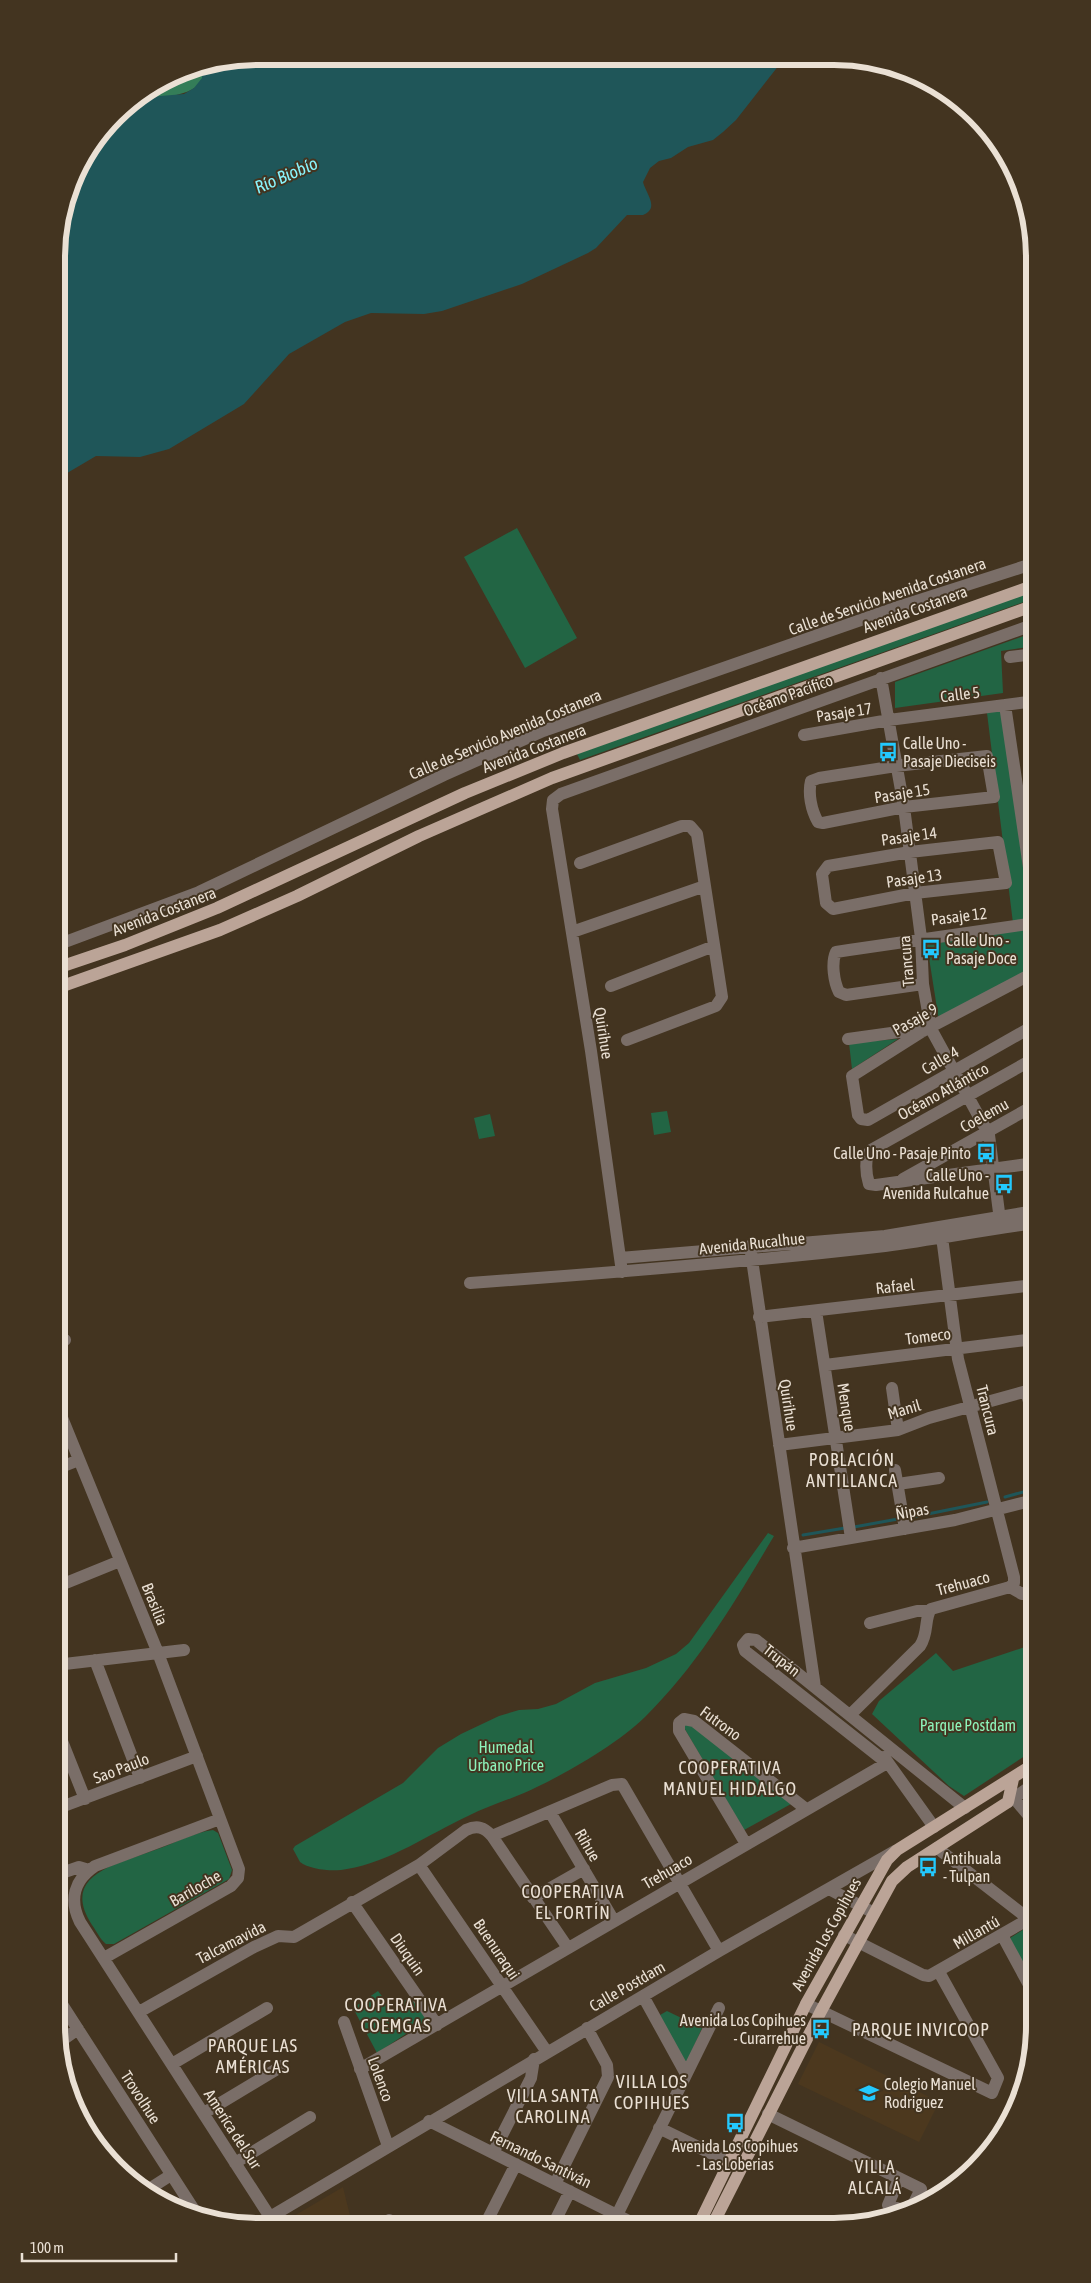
<svg xmlns="http://www.w3.org/2000/svg" width="1091" height="2283" viewBox="0 0 1091 2283" font-family="'Asap Condensed',sans-serif">
  <style>
    .built { fill: #4c381e }
    .green { fill: #226544 }
    .forest { fill: #347d58 }
    .water { fill: #1f5659 }
    .lines { fill: none; stroke-linecap: round; stroke-linejoin: round }
    .stream { stroke: #1f5659; stroke-width: 3 }
    .minor { stroke: #7a6e68; stroke-width: 12 }
    .major { stroke: #bba497; stroke-width: 12 }
    .labels { text-anchor: middle; dominant-baseline: central; stroke-width: 4; stroke-linejoin: round; paint-order: stroke }
    .street-label { font-size: 16px; fill: #eae0d4; stroke: #433420 }
    .poi-label { font-size: 16px; fill: #eae0d4; stroke: #433420; text-anchor: start }
    .park-label { font-size: 16px; fill: #8df3ba; stroke: #433420 }
    .water-label { font-size: 18px; font-style: italic; fill: #89f4fc; stroke: #433420 }
    .neighbourhood-label { font-size: 18px; letter-spacing: 1px; fill: #eae0d4; stroke: #433420 }
    .rim { fill: none; stroke: #eae0d4; stroke-width: 6 }
  </style>
  <rect width="100%" height="100%" fill="#433420"/>
  <path class="built" d="M819,2042L939,2102L919,2142L798,2084Z
    M343,2187L352,2224L282,2223Z"/>
  <path class="green" d="M517,528L577,638L525,668L464,557Z
    M1035,590V598L580,760L577,754Z
    M1035,632V646L1001,651L1003,693L895,708V682Z
    M1003,710L1030,921L1013,923L987,713Z
    M1035,925V968L939,1021L927,945Z
    M898,1039L852,1069L849,1043Z
    M667,1111L671,1132L654,1135L651,1113Z
    M490,1114L495,1136L479,1139L474,1118Z
    M768,1533L774,1536C736,1600 699,1664 645,1717C615,1746 562,1776 524,1793C505,1801 486,1807 468,1816C429,1834 390,1862 347,1869C335,1872 310,1870 300,1862L293,1849L295,1846L403,1783L438,1748L461,1734L499,1716L519,1710L538,1709L556,1704L595,1683L646,1668L676,1654L689,1643Z
    M1034,1644V1750L964,1796L949,1786L872,1714L879,1701L936,1653L953,1671Z
    M688,1723L791,1804L744,1830L683,1726Z
    M213,1830L218,1833L232,1870L229,1879L114,1944H106C100,1939 97,1932 92,1925C59,1874 118,1864 155,1850C173,1844 194,1832 213,1830Z
    M1029,1926L1034,1929V1987L1010,1938Z
    M378,1991L392,2009L413,1995L430,2018L377,2053L353,2008Z
    M667,2011L702,2028L687,2062L682,2061L660,2015Z"/>
  <path class="forest" d="M203,67C211,97 155,99 137,98L181,71Z"/>
  <path class="water" d="M257,56L783,60L736,120L723,132L713,140L688,147L671,158L659,161L650,168L643,182C646,194 660,208 643,215H627L596,248L588,253L522,284L442,311L424,314L371,313L345,322L289,354L244,404L169,449L140,457L96,456L57,479V244L77,168L124,106L137,98L184,94L194,88L202,78L203,67Z"/>
  <g class="lines">
    <path class="stream" d="M1005,1497L1034,1489
      M908,1518L987,1502
      M854,1527L898,1519
      M803,1535L845,1528"/>
    <path class="minor" d="M1010,657L1035,654
      M881,678L904,807L921,938L923,984L931,1029L989,1135L1001,1228
      M1005,705L1035,908
      M804,735L889,720L1035,701
      M987,756L994,797L904,807L823,823L818,822C811,810 808,793 811,781L819,778L896,766Z
      M998,842L1006,883L915,893L833,909L826,903L822,874L828,866L910,852Z
      M580,863L682,826H690L697,834L722,997L716,1006L627,1040
      M572,932L705,886
      M57,945L199,892L444,775L543,731L898,607L1035,563
      M923,984L846,995L839,992C834,982 831,963 836,952L849,950L1035,923
      M611,986L714,946
      M1035,1025L868,1120L861,1119L858,1115L852,1076L923,1031L1035,972
      M848,1039L913,1030L923,1031
      M1035,1163L876,1185L869,1184C866,1175 864,1157 871,1150L1035,1058
      M903,1179L1035,1105
      M942,1237L958,1359L1014,1577V1583L1010,1587
      M750,1246L815,1687
      M620,1258L885,1236L1035,1211
      M622,1272L591,1051L552,809L553,800L561,794L1035,624
      M470,1283C609,1273 747,1262 885,1246C935,1239 985,1230 1035,1223
      M816,1311L851,1538
      M759,1317L1034,1285
      M56,1341L65,1340
      M825,1365L1034,1339
      M892,1388L898,1430
      M1026,1391L1034,1419
      M56,1403L158,1653L239,1869L238,1878L231,1886L104,1958
      M779,1445L898,1430L929,1418L1034,1389
      M56,1469L79,1460
      M895,1470L905,1529
      M898,1484L939,1478
      M793,1548L955,1520L1034,1500
      M56,1566L64,1584
      M56,1587L120,1561
      M1010,1587L1022,1594L1034,1591
      M870,1623L917,1611H929
      M95,1660L140,1778
      M56,1665L184,1650
      M850,1715L920,1646C929,1633 924,1618 931,1609L1010,1587
      M56,1726L85,1799
      M884,1757L934,1827
      M1014,1798L1034,1822
      M1008,1802L1034,1784
      M56,1809L197,1756
      M550,1812L614,1921
      M220,1819L95,1866C74,1880 69,1900 80,1922L270,2217
      M492,1836L612,1785L622,1784L719,1951
      M746,1844L679,1731V1723L684,1719L694,1721L806,1809
      M937,1848L1034,1923
      M419,1865L547,2052
      M56,1875L79,1867L89,1870
      M829,1889L874,1913
      M533,1898L584,1869
      M352,1902L437,2025
      M844,1935L923,1975L929,1976L1029,1919
      M1002,1935L1034,1994
      M56,1995L198,2216
      M643,1996L686,2074
      M806,2004L992,2093L998,2078L939,1972
      M139,2012L254,1947L278,1936L294,1937L419,1865L466,1830C477,1825 484,1827 492,1836L568,1948
      M344,2022L388,2146
      M58,2043L78,2029
      M172,2064L267,2008
      M360,2069L887,1763L745,1651L743,1645L748,1639L756,1640L965,1808
      M204,2113L282,2066
      M768,2114L921,2189L911,2209
      M429,2121L639,2226
      M659,2128L729,2162
      M493,2153L531,2078L534,2059
      M235,2163L310,2117
      M899,2179L888,2205L905,2211
      M555,2184L608,2077L607,2065L587,2028
      M146,2191L171,2175
      M617,2215L719,2008
      M389,2220L390,2224
      M260,2223L719,1951L895,1851
      M485,2225L516,2164
      M553,2225L570,2191"/>
    <path class="major" d="M57,968L125,945L217,908L465,793L563,753L1035,585
      M57,988L220,930L297,896L419,836L552,778L1035,605
      M698,2226L806,2004L887,1860L897,1850L1034,1764
      M712,2226L821,2011L892,1881L907,1867L1008,1802L1013,1779"/>
  </g>
  <defs>
    <symbol id="bus-bare" viewBox="-9 -9 18 18"><path d="M-5-6H5V4H4V6H2V4H-2V6H-4V4H-5ZM-3.5-4V0h7V-4ZM-3.5 1.2v1.5H-2V1.2ZM2 1.2v1.5H3.5V1.2Z" fill="#23c9fe" stroke="#433420" stroke-width="2.5" paint-order="stroke"/></symbol>
    <symbol id="school-bare" viewBox="-9 -9 18 18"><path d="M0-5L7-2L0 1L-7-2ZM-4 1L0 2.5L4 1V4Q0 6-4 4Z" fill="#23c9fe" stroke="#433420" stroke-width="2.5" paint-order="stroke"/></symbol>
  </defs>
  <g fill-rule="evenodd">
    <use href="#bus-bare" x="874" y="738" width="28" height="28"/>
    <use href="#bus-bare" x="917" y="935" width="28" height="28"/>
    <use href="#bus-bare" x="972" y="1139" width="28" height="28"/>
    <use href="#bus-bare" x="990" y="1170" width="28" height="28"/>
    <use href="#bus-bare" x="914" y="1853" width="28" height="28"/>
    <use href="#bus-bare" x="807" y="2015" width="28" height="28"/>
    <use href="#school-bare" x="855" y="2079" width="28" height="28"/>
    <use href="#bus-bare" x="721" y="2109" width="28" height="28"/>
  </g>
  <g class="labels">
    <g class="street-label">
      <text transform="translate(887 596) rotate(-19)">Calle de Servicio Avenida Costanera</text>
      <text transform="translate(915 609) rotate(-20)">Avenida Costanera</text>
      <text transform="translate(960 694) rotate(-7)">Calle 5</text>
      <text transform="translate(788 695) rotate(-20)">Océano Pacífico</text>
      <text transform="translate(844 712) rotate(-9)">Pasaje 17</text>
      <text transform="translate(505 734) rotate(-23)">Calle de Servicio Avenida Costanera</text>
      <text transform="translate(534 748) rotate(-21)">Avenida Costanera</text>
      <text transform="translate(902 793) rotate(-9)">Pasaje 15</text>
      <text transform="translate(909 836) rotate(-8)">Pasaje 14</text>
      <text transform="translate(914 878) rotate(-8)">Pasaje 13</text>
      <text transform="translate(164 911) rotate(-21)">Avenida Costanera</text>
      <text transform="translate(959 916) rotate(-7)">Pasaje 12</text>
      <text transform="translate(906 961) rotate(-95)">Trancura</text>
      <text transform="translate(915 1019) rotate(-29)">Pasaje 9</text>
      <text transform="translate(604 1033) rotate(81)">Quirihue</text>
      <text transform="translate(940 1060) rotate(-30)">Calle 4</text>
      <text transform="translate(943 1091) rotate(-29)">Océano Atlántico</text>
      <text transform="translate(984 1115) rotate(-29)">Coelemu</text>
      <text transform="translate(752 1243) rotate(-6)">Avenida Rucalhue</text>
      <text transform="translate(895 1286) rotate(-6)">Rafael</text>
      <text transform="translate(928 1336) rotate(-7)">Tomeco</text>
      <text transform="translate(789 1405) rotate(81)">Quirihue</text>
      <text transform="translate(847 1407) rotate(81)">Menque</text>
      <text transform="translate(904 1409) rotate(-16)">Manil</text>
      <text transform="translate(988 1410) rotate(76)">Trancura</text>
      <text transform="translate(912 1511) rotate(-10)">Ñipas</text>
      <text transform="translate(963 1583) rotate(-15)">Trehuaco</text>
      <text transform="translate(155 1604) rotate(68)">Brasilia</text>
      <text transform="translate(782 1660) rotate(38)">Trupán</text>
      <text transform="translate(721 1723) rotate(36)">Futrono</text>
      <text transform="translate(121 1768) rotate(-21)">Sao Paulo</text>
      <text transform="translate(588 1845) rotate(60)">Rihue</text>
      <text transform="translate(667 1871) rotate(-30)">Trehuaco</text>
      <text transform="translate(195 1888) rotate(-30)">Bariloche</text>
      <text transform="translate(976 1932) rotate(-30)">Millantú</text>
      <text transform="translate(826 1934) rotate(-61)">Avenida Los Copihues</text>
      <text transform="translate(231 1942) rotate(-27)">Talcamavida</text>
      <text transform="translate(497 1949) rotate(56)">Buenuraqui</text>
      <text transform="translate(408 1954) rotate(55)">Diuquin</text>
      <text transform="translate(627 1986) rotate(-30)">Calle Postdam</text>
      <text transform="translate(381 2079) rotate(70)">Lolenco</text>
      <text transform="translate(141 2097) rotate(57)">Trovolhue</text>
      <text transform="translate(233 2129) rotate(57)">Ameríca del Sur</text>
      <text transform="translate(541 2159) rotate(26)">Fernando Santiván</text>
    </g>
    <g class="poi-label">
      <text x="903" y="743">Calle Uno -<tspan x="903" dy="18">Pasaje Dieciseis</tspan></text>
      <text x="946" y="940">Calle Uno -<tspan x="946" dy="18">Pasaje Doce</tspan></text>
      <text x="971" y="1153" text-anchor="end">Calle Uno - Pasaje Pinto</text>
      <text x="989" y="1175" text-anchor="end">Calle Uno -<tspan x="989" dy="18">Avenida Rulcahue</tspan></text>
      <text x="943" y="1858">Antihuala<tspan x="943" dy="18">- Tulpan</tspan></text>
      <text x="806" y="2020" text-anchor="end">Avenida Los Copihues<tspan x="806" dy="18">- Curarrehue</tspan></text>
      <text x="884" y="2084">Colegio Manuel<tspan x="884" dy="18">Rodriguez</tspan></text>
      <text x="735" y="2146" text-anchor="middle">Avenida Los Copihues<tspan x="735" dy="18">- Las Loberias</tspan></text>
    </g>
    <g class="park-label">
      <text x="968" y="1725">Parque Postdam</text>
      <text x="506" y="1747">Humedal<tspan x="506" dy="18">Urbano Price</tspan></text>
    </g>
    <g class="water-label">
      <text transform="translate(286 175) rotate(-23)">Río Biobío</text>
    </g>
    <g class="neighbourhood-label">
      <text x="852" y="1459">POBLACIÓN<tspan x="852" dy="21">ANTILLANCA</tspan></text>
      <text x="730" y="1767">COOPERATIVA<tspan x="730" dy="21">MANUEL HIDALGO</tspan></text>
      <text x="573" y="1891">COOPERATIVA<tspan x="573" dy="21">EL FORTÍN</tspan></text>
      <text x="396" y="2004">COOPERATIVA<tspan x="396" dy="21">COEMGAS</tspan></text>
      <text x="921" y="2029">PARQUE INVICOOP</text>
      <text x="253" y="2045">PARQUE LAS<tspan x="253" dy="21">AMÉRICAS</tspan></text>
      <text x="652" y="2081">VILLA LOS<tspan x="652" dy="21">COPIHUES</tspan></text>
      <text x="553" y="2095">VILLA SANTA<tspan x="553" dy="21">CAROLINA</tspan></text>
      <text x="875" y="2166">VILLA<tspan x="875" dy="21">ALCALÁ</tspan></text>
    </g>
  </g>
  <path d="M0 0H1091V2283H0ZM257 65H834A192 192 0 0 1 1026 257V2026A192 192 0 0 1 834 2218H257A192 192 0 0 1 65 2026V257A192 192 0 0 1 257 65Z" fill="#433420" fill-rule="evenodd"/>
  <path class="rim" d="M257 65H834A192 192 0 0 1 1026 257V2026A192 192 0 0 1 834 2218H257A192 192 0 0 1 65 2026V257A192 192 0 0 1 257 65Z"/>
  <path d="M22 2253v8h154v-8" fill="none" stroke="#eae0d4" stroke-width="2.5"/>
  <text x="30" y="2253" font-size="15" fill="#eae0d4" stroke="#433420" stroke-width="4" paint-order="stroke">100 m</text>
</svg>
